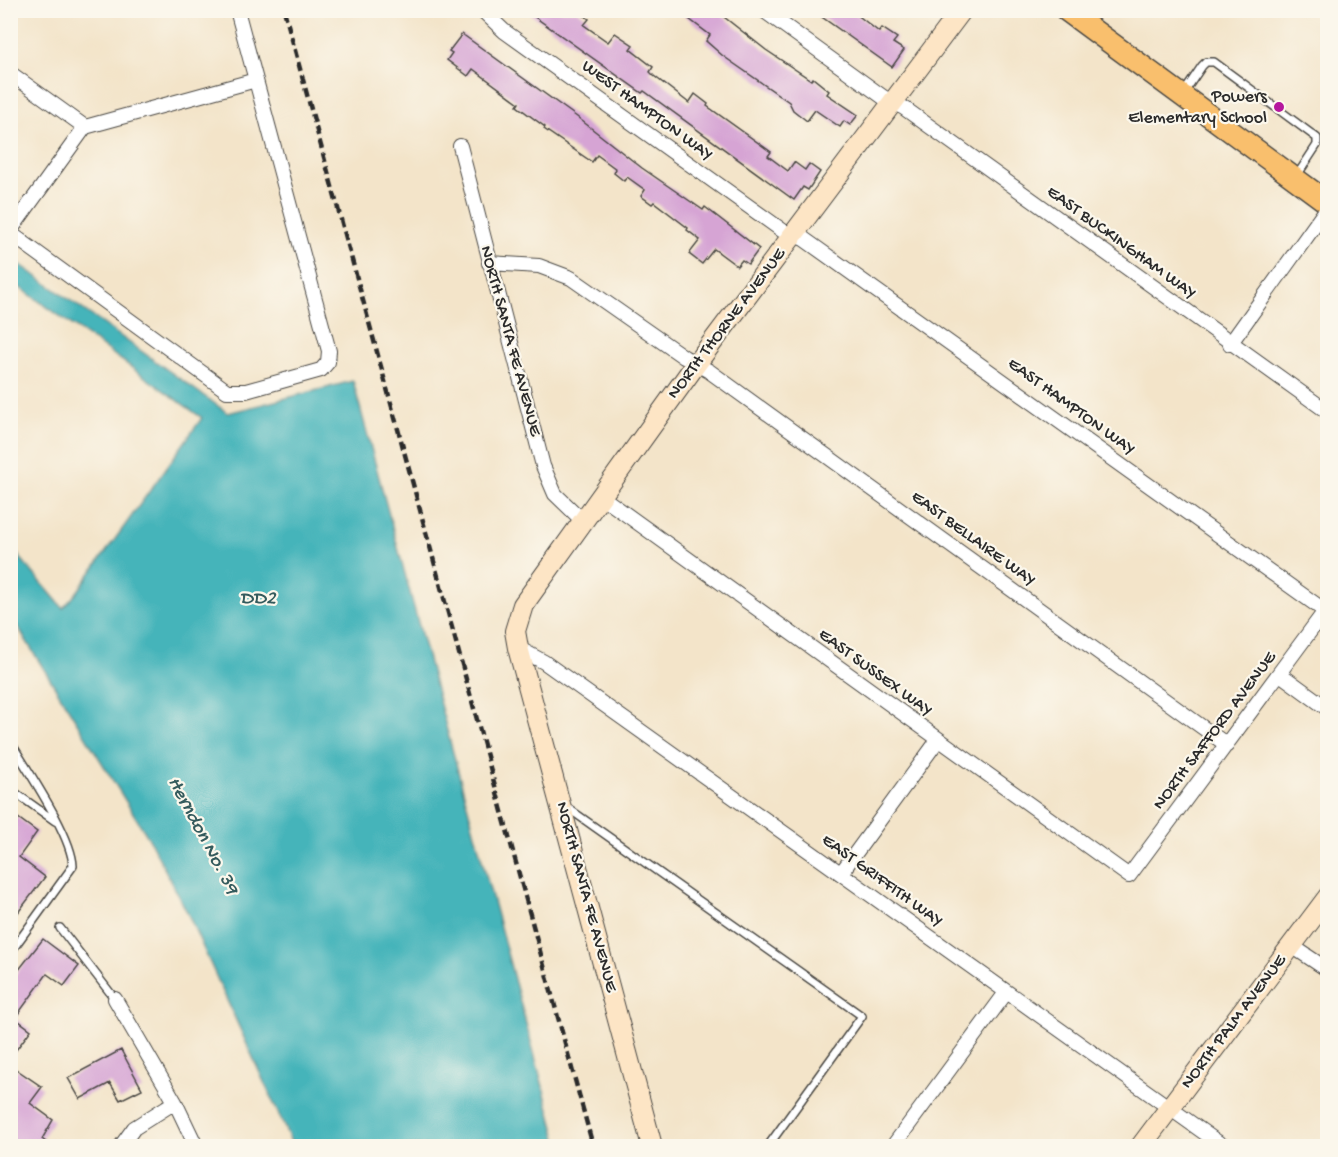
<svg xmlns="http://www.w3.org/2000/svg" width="1338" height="1157" viewBox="0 0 1338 1157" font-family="'Gochi Hand',sans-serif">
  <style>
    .water { fill: #44b4ba; stroke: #387072; stroke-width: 1.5 }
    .building { fill: #d6a4d4 }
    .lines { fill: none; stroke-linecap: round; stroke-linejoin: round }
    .lane-casing { stroke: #494743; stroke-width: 10 }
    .street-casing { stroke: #494743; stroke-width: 16 }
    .secondary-casing { stroke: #494743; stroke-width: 22 }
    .primary-casing { stroke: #494743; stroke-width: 24 }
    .lane { stroke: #fff; stroke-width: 7 }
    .street { stroke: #fff; stroke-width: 14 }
    .secondary { stroke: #fde5c5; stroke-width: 20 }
    .primary { stroke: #f9bf6d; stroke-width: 21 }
    .rail { stroke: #2b2b2b; stroke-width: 4.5; stroke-dasharray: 9 4.5; stroke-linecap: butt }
    .poi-dot { fill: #b5179e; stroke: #fbf7ec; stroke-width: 2 }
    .labels { text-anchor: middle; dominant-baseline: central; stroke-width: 4.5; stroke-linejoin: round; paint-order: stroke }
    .poi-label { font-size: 18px; fill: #2b2b2b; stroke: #fbf7ec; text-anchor: end }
    .street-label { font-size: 18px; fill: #2b2b2b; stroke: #fbf7ec }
    .water-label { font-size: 20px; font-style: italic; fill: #345b5d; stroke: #fbf7ec }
  </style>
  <rect width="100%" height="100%" fill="#fbf7ec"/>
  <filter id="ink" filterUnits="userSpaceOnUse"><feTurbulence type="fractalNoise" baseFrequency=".0167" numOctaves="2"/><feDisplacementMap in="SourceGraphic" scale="12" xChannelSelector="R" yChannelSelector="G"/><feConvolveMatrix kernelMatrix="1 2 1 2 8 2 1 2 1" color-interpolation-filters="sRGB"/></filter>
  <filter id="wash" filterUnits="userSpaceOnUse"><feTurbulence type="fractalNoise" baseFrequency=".008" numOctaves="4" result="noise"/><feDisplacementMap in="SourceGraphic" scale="24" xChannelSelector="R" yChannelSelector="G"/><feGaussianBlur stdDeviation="1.35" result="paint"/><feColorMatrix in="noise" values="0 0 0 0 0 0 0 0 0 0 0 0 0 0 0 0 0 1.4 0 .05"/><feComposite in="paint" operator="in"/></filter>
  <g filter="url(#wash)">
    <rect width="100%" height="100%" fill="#f3e4c9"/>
    <path class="water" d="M11,258L228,413L353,381L559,1146H293L187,912L148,837L11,616V547L63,608L75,595L202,418L11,281Z"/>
    <g id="blocks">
      <path class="building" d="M525,10L577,11L589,19L584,25L608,42L615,33L633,45L630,49L653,67L650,72L654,76L689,103L695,94L708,104L707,106L771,152L768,156L788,171L794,162L805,170L809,164L820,172L808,190L803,187L794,200L644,91L642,93Z
        M677,10H715L766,50L811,80L813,78L829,91L827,94L858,115L850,125L844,121L840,127L815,110L807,121L793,110L789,102L723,56L706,41L710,35Z
        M812,10H851L879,32L882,28L897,38L893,43L904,50L892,67Z
        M462,34L577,117L642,168L703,210L705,207L759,249L748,264L742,260L737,266L714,249L702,264L689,254L700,240L687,230L688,228L654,202L652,204L641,196L645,190L627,177L624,181L614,173L616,169L597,155L592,162L544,129L545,127L517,106L519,103L473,69L468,76L447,60L452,53L449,51Z
        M10,812L37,832L19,857L45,877L10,923Z
        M43,939L79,966L64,986L47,974L15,1018L31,1030L10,1058V981Z
        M121,1050L142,1089L120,1100L110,1083L80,1099L68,1078Z
        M10,1065L42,1087L30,1103L53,1120L42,1139L51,1146H10Z"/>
    </g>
  </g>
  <g filter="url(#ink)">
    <use href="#blocks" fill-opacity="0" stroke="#494743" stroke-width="1.5"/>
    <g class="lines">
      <defs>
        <path id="lane" d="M1183,94L1202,66L1206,62H1214L1317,138V145L1296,177
          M10,741C27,770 72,835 73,866L10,953
          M10,789L55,821
          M565,806L862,1016L768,1146
          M60,928L115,999"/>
        <path id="street" d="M482,10L504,31L783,231L804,239L1325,611
          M763,10L883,97L904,108L1328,412
          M10,73L85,127
          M460,146L543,466L555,494L584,522
          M10,231L85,127L256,80
          M10,233L227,391H246L321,370L328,362L329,351L237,10
          M489,263L539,266L571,278L684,357L709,371L1227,745
          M1230,344L1328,207
          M602,497L1129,876L1328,607
          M518,648L544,662C770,823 996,985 1223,1146
          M1280,674L1328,709
          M841,873L938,740
          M1292,946L1328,970
          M115,999L175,1102L196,1146
          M121,1146L134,1128L175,1102
          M893,1146L1005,994"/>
        <path id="secondary" d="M652,1146L518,648L515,631L523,605L696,364L962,10
          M1141,1146L1328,897"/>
        <path id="primary" d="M1066,10L1328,203"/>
      </defs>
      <use href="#lane" class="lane-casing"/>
      <use href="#street" class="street-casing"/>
      <use href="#secondary" class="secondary-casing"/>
      <use href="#primary" class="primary-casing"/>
      <use href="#lane" class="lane"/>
      <use href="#street" class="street"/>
      <use href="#secondary" class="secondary"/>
      <use href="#primary" class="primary"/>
      <path class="rail" d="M284,10L593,1146"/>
    </g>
  </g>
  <circle class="poi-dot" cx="1279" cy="107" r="6"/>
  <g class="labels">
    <g class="poi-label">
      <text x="1267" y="97">Powers<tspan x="1267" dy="21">Elementary School</tspan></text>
    </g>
    <g class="street-label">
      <text transform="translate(647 111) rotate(36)">WEST HAMPTON WAY</text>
      <text transform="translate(1121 243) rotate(36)">EAST BUCKINGHAM WAY</text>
      <text transform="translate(727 324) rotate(-53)">NORTH THORNE AVENUE</text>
      <text transform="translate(510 341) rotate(75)">NORTH SANTA FE AVENUE</text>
      <text transform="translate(1071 407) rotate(36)">EAST HAMPTON WAY</text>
      <text transform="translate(973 539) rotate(36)">EAST BELLAIRE WAY</text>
      <text transform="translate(875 673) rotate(36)">EAST SUSSEX WAY</text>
      <text transform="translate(1215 731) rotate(-53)">NORTH SAFFORD AVENUE</text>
      <text transform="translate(882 881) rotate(36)">EAST GRIFFITH WAY</text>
      <text transform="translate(586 897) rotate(75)">NORTH SANTA FE AVENUE</text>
      <text transform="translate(1234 1022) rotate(-53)">NORTH PALM AVENUE</text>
    </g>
    <g class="water-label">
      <text x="258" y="599">DD2</text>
      <text transform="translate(202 836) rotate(62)">Herndon No. 39</text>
    </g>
  </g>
  <rect width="1338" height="1157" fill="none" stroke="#fbf7ec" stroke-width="36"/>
</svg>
